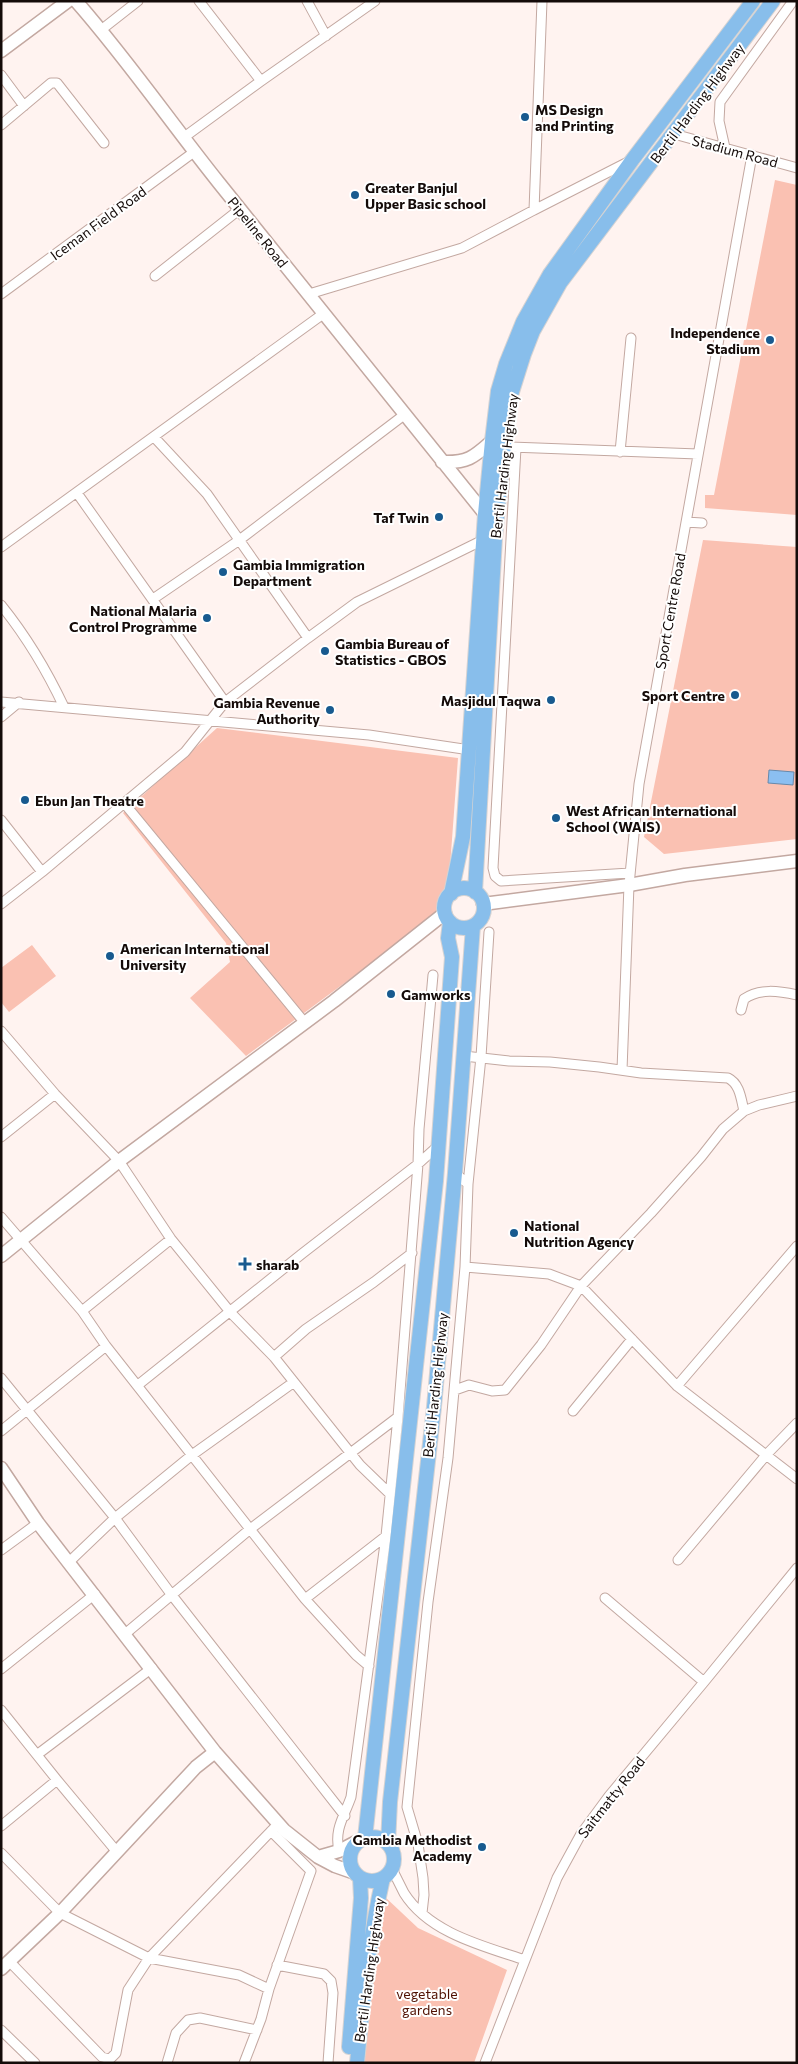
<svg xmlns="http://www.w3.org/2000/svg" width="798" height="2064" viewBox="0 0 798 2064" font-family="Commissioner,sans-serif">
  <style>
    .green { fill: #fac1b2 }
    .water { fill: #8bbff1; stroke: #6789ab }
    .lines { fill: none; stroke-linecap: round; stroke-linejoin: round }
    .street-casing { stroke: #c3a8a1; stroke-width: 11 }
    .secondary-casing { stroke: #c3a8a1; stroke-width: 15 }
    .primary-casing { stroke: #d5d3d3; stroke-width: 16 }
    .street { stroke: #fff; stroke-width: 9 }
    .secondary { stroke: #fff; stroke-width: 12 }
    .primary { stroke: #88beeb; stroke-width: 14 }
    .poi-dot { fill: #185a8f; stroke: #fff; stroke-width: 2 }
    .labels { text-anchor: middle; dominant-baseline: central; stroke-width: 4; stroke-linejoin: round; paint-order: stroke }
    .street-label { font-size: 14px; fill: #140b09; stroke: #fff }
    .poi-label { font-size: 14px; font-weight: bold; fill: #140b09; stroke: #fff; text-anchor: start }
    .park-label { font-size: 14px; fill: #501102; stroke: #fff }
  </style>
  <rect width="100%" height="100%" fill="#fff3f0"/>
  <path class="green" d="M775,180L797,185V515L705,508V495H714Z
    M703,540L797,547V839L664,854L644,837Z
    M217,728L458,758L447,907L246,1056L190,998L230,962L226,943L123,813Z
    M32,945L56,976L9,1012L1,1002V968Z
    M384,1896L418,1928L507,1970L474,2063H359Z"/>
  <path class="water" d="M769,770L794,772L793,785L768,783Z"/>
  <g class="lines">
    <defs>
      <path id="street" d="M199,1L261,81
        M307,1L326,36
        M101,30L138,1
        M1,75L24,106
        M1,125L51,83H57L104,143
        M674,134L797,168
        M183,138L261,81L375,1
        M725,148L719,121L720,102L793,1
        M534,210L628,162
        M155,276L240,209
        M1,294L194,152
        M309,294L462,248L534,210L542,1
        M154,437L207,494L308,638
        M511,447L698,454
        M516,448L493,868L495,876L501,881L630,873
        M620,452L631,338
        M77,493L225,702
        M686,522L702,523
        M1,547L323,314
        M153,599L238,541L404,415
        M1,605C26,636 47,671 64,707
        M1,702L369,735L470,750
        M1,717L19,702
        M124,803L305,1023
        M1,820L42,872
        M1,904L42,872L185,752L225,702L308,638L357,602L483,540
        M741,1010L744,999C759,988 779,991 797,995
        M1,1031L55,1094L119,1161L171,1239L231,1313L274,1357L306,1329L374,1282L412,1253
        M464,1056L509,1061L550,1062L599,1067L641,1073L728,1078C740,1084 741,1099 744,1111
        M622,1070L629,885L639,784L752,155
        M1,1137L55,1094
        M468,1184L481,1057L489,932
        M1,1217L82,1311L106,1346L305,1599L356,1655L369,1666
        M465,1267L549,1274L581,1286L677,1386L797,1479
        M82,1311L171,1239
        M274,1357L360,1465L390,1494
        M1,1378L115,1518L171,1594L345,1816
        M138,1385L303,1253L418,1164L439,1145
        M677,1386L797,1246
        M455,1390L469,1385L492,1391L505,1390L541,1345L581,1286L651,1213L701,1157L723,1129L744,1111L759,1105L797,1096
        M573,1411L632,1339
        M1,1431L106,1346
        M1,1550L38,1523
        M678,1560L767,1454L797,1423
        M69,1562L115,1518L192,1455L294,1382
        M605,1598L704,1682
        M305,1599L386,1536
        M125,1634L249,1530L398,1417
        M1,1669L95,1594
        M1,1710L57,1780L117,1852
        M38,1754L152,1668
        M1,1826L57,1780
        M339,1851C334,1829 344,1817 351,1797L386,1536L398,1417L418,1164L419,1129L433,975
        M1,1853L60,1913L149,1958L239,1975L269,1989L311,1871L271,1831
        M392,1869C396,1877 400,1885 404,1893C429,1933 483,1946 525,1960
        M422,1913L424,1895L423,1878L418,1844L407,1807L428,1602L448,1458L465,1267L468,1184L455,1173
        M9,1961L102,2057L110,2059L116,2053L128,1990L149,1958L274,1828
        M277,1965L324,1974L331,1981L333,1993L328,2063
        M1,2030L35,2063
        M167,2063L176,2033L188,2020L200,2018L257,2030
        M244,2063L261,2019L269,1989
        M485,2063L557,1878L581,1834L609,1796L704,1682L797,1568"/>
      <path id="secondary" d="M76,1C127,59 171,123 219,183C307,294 396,404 485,514
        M1,51L68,1
        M442,462C468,463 474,457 492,441
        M483,904L629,885L685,875L797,861
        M1,1256L119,1161L334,1001L445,913
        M1,1468L38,1523L215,1752L284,1830L318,1857L335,1866L355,1873
        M318,1857L339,1851L360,1840
        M1,1969L60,1913L196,1767L215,1752"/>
      <path id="primary" d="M444 908a20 20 0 1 1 40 0a20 20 0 1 1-40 0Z
        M475,892L495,538L506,424L511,395L524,354L533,331L560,283L773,1
        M451,894L463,837L485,514L492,441L498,391L506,364L523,322L550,274L633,159L753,1
        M350 1859a22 22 0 1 1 44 0a22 22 0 1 1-44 0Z
        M365,1838L436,1181L452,957L448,938L450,922
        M388,1844L390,1802L434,1407L455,1173L473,926
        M349,2047L361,1898L360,1878
        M357,2063C363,2001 369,1939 383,1878"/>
    </defs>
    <use href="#street" class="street-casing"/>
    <use href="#secondary" class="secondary-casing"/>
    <use href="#primary" class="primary-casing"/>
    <use href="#street" class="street"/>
    <use href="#secondary" class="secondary"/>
    <use href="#primary" class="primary"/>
  </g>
  <g class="poi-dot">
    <circle cx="525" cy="117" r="5"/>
    <circle cx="355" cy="195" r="5"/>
    <circle cx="770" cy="340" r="5"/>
    <circle cx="439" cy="517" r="5"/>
    <circle cx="223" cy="572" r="5"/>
    <circle cx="207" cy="618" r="5"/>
    <circle cx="325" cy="651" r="5"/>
    <circle cx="735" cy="695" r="5"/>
    <circle cx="551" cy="700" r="5"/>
    <circle cx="330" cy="710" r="5"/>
    <circle cx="25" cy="800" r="5"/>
    <circle cx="556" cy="818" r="5"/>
    <circle cx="110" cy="956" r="5"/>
    <circle cx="391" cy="994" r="5"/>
    <circle cx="514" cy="1233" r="5"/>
    <path d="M242.5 1256.5h5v5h5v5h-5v5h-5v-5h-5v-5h5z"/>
    <circle cx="482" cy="1847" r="5"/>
  </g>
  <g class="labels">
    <g class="street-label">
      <text transform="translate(697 103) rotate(-53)">Bertil Harding Highway</text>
      <text transform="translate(735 151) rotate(15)">Stadium Road</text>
      <text transform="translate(98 223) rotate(-36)">Iceman Field Road</text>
      <text transform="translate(258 232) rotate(51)">Pipeline Road</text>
      <text transform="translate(504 466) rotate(-83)">Bertil Harding Highway</text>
      <text transform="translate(670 611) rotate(-80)">Sport Centre Road</text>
      <text transform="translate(435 1385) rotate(-84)">Bertil Harding Highway</text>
      <text transform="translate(611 1797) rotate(-52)">Saitmatty Road</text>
      <text transform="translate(369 1970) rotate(-82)">Bertil Harding Highway</text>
    </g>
    <g class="poi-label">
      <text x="535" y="109">MS Design<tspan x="535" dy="16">and Printing</tspan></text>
      <text x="365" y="187">Greater Banjul<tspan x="365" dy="16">Upper Basic school</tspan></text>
      <text x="760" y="332" text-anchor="end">Independence<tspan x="760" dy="16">Stadium</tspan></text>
      <text x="429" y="517" text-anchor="end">Taf Twin</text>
      <text x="233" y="564">Gambia Immigration<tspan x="233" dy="16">Department</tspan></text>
      <text x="197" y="610" text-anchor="end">National Malaria<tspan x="197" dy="16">Control Programme</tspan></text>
      <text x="335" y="643">Gambia Bureau of<tspan x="335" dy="16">Statistics - GBOS</tspan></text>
      <text x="725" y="695" text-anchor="end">Sport Centre</text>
      <text x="541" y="700" text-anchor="end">Masjidul Taqwa</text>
      <text x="320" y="702" text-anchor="end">Gambia Revenue<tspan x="320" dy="16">Authority</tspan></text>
      <text x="35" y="800">Ebun Jan Theatre</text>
      <text x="566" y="810">West African International<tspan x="566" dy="16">School (WAIS)</tspan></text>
      <text x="120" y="948">American International<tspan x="120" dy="16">University</tspan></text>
      <text x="401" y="994">Gamworks</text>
      <text x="524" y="1225">National<tspan x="524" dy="16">Nutrition Agency</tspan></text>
      <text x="256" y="1264">sharab</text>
      <text x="472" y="1839" text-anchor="end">Gambia Methodist<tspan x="472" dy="16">Academy</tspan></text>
    </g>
    <g class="park-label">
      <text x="427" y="1993">vegetable<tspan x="427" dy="16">gardens</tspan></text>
    </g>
  </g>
  <rect width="798" height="2064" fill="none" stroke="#140b09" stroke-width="5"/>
</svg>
